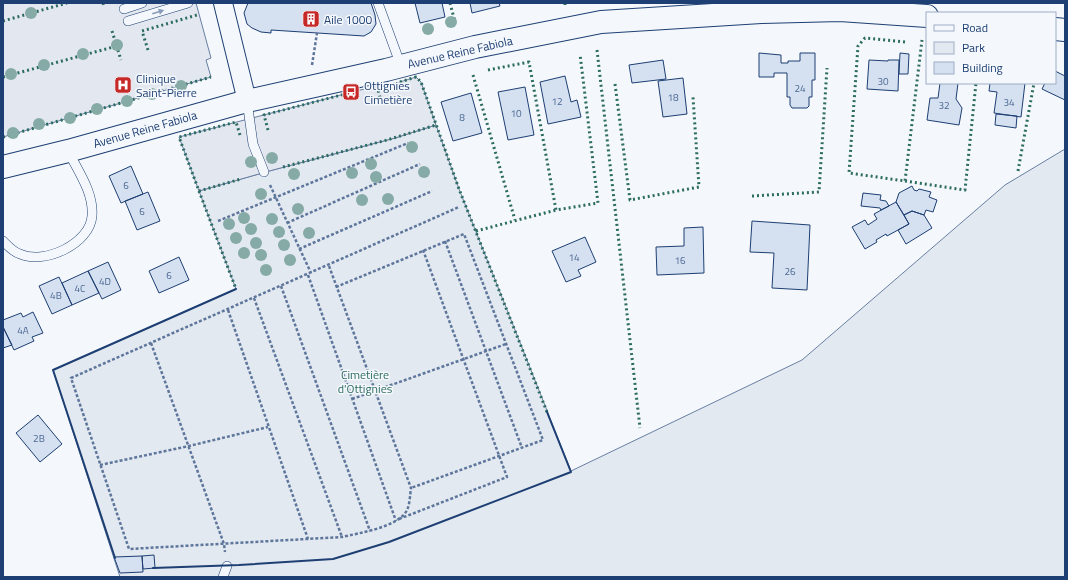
<svg xmlns="http://www.w3.org/2000/svg" width="1068" height="580" viewBox="0 0 1068 580" font-family="'Titillium Web',sans-serif">
  <style>
    .green { fill: #e3e9f0; stroke: #687fa3 }
    .parking { fill: #e3e8f0; stroke: #687fa3 }
    .building { fill: #d5e0f0; stroke: #1d3f73 }
    .lines { fill: none; stroke-linecap: round; stroke-linejoin: round }
    .lane-casing { stroke: #1d3f73; stroke-width: 10 }
    .street-casing { stroke: #1d3f73; stroke-width: 20 }
    .secondary-casing { stroke: #1d3f73; stroke-width: 24 }
    .path { stroke: #5e769c; stroke-width: 2.5; stroke-dasharray: 3 2; stroke-linecap: butt }
    .lane { stroke: #f4f7fb; stroke-width: 9 }
    .street { stroke: #f4f7fb; stroke-width: 18 }
    .secondary { stroke: #f4f7fb; stroke-width: 22 }
    .hedge { stroke: #2c6c60; stroke-width: 3; stroke-dasharray: 2 3; stroke-linecap: butt }
    .wall { stroke: #1d3f73; stroke-width: 2 }
    .tree { fill: #86aba6 }
    .oneway { fill: #889bb7 }
    .labels { text-anchor: middle; dominant-baseline: central; stroke-width: 3; stroke-linejoin: round; paint-order: stroke }
    .number-label { font-size: 10px; fill: #4b6792 }
    .poi-label { font-size: 12px; fill: #1d3f73; stroke: #f4f7fb; text-anchor: start }
    .street-label { font-size: 12px; fill: #1d3f73; stroke: #f4f7fb }
    .park-label { font-size: 12px; fill: #2c6c60; stroke: #f4f7fb }
  </style>
  <rect width="100%" height="100%" fill="#f4f7fb"/>
  <path class="green" d="M436,125L459,189L571,471L802,360L1005,185L1065,149V577H120L53,370L236,289L199,191L273,170L395,138Z"/>
  <path class="parking" d="M3,3H196L211,58L206,60L211,77L3,137Z
    M416,77L421,82L436,125L395,138L273,170L199,191L179,137L360,90L400,82Z"/>
  <path class="building" d="M248,3H371L375,15L376,24L371,32L364,36L271,30V33L261,32L252,28L247,24L244,13Z
    M415,3H442L445,17L420,23Z
    M470,3H499L500,6L472,13Z
    M759,53L781,55V63H788V61H800V53H815V80H812V97H809V106L807,108H792L790,105V97H787V73H774V77H759Z
    M900,53L909,54L908,74H899Z
    M663,60L666,79L632,83L629,65Z
    M869,60L888,61V60H899L898,91L867,89Z
    M1055,71L1065,76V100L1042,89L1045,83H1055Z
    M565,76L571,102L577,100L581,117L548,124L540,82Z
    M683,78L687,114L663,117L658,81Z
    M940,83H958L956,99L962,108L959,125L927,120L930,98H938Z
    M990,83H1025L1021,117L994,113L997,92L989,91Z
    M525,87L534,135L508,140L498,92Z
    M471,93L482,133L453,141L441,102Z
    M996,114L1017,116L1016,128L995,125Z
    M131,166L143,194L121,203L109,176Z
    M912,186L914,190L917,191L919,189L931,192L929,197L937,200L933,212L926,210L924,215L912,211L904,215L896,202L899,193Z
    M148,192L160,221L137,230L125,201Z
    M863,193L881,195L880,200L886,201L889,206L881,210L880,208L861,206Z
    M896,202L909,224L887,236L886,234L876,240L877,242L865,249L852,227L865,220L868,225L877,219L874,214Z
    M912,211L924,215L932,228L906,244L898,230L909,224L904,215Z
    M752,221L810,225L807,290L772,288L774,253L750,252Z
    M703,227L704,273L657,275L656,247L684,246V228Z
    M585,237L596,262L578,270L581,276L566,282L552,251Z
    M179,257L189,280L159,293L149,271Z
    M108,262L121,290L102,299L88,271Z
    M88,271L99,293L72,305L62,283Z
    M59,277L72,305L52,314L39,286Z
    M33,312L43,333L32,337L34,341L14,350L3,327V320L21,313L23,317Z
    M3,327L12,345L3,348Z
    M38,415L62,444L40,462L16,433Z
    M154,555L155,568L143,569L142,556Z
    M142,556L143,572L120,573L114,557Z"/>
  <g class="lines">
    <defs>
      <path id="lane" d="M378,3L401,66
        M124,9L142,3
        M128,21L188,3
        M247,101L253,144L264,172
        M3,241C8,246 13,252 20,254C44,265 90,244 92,216C94,193 78,171 68,151
        M223,577L227,566"/>
      <path id="street" d="M223,3L247,101"/>
      <path id="secondary" d="M1055,29L1065,30
        M3,167L68,151L247,101L386,70L475,47L601,22L761,12L840,10L927,16"/>
    </defs>
    <use href="#lane" class="lane-casing"/>
    <use href="#street" class="street-casing"/>
    <use href="#secondary" class="secondary-casing"/>
    <path class="path" d="M312,65L317,33
      M270,185L311,273
      M218,221L408,143
      M287,223L420,164
      M445,241L522,448
      M299,249L432,191
      M329,266L411,488C410,494 410,504 407,510C399,527 359,533 342,537L129,549L71,378L459,207
      M308,275L396,521
      M281,286L370,531
      M336,287L464,234L543,440L411,488
      M254,298L342,537
      M228,310L308,539
      M151,343L224,544L225,552
      M352,399L506,344
      M100,465L189,446L268,427
      M399,519L507,477L423,250"/>
    <use href="#lane" class="lane"/>
    <use href="#street" class="street"/>
    <use href="#secondary" class="secondary"/>
    <path class="hedge" d="M103,3L104,7
      M450,3L455,22
      M565,3V5
      M3,21L67,3
      M112,31L121,60
      M905,42L865,38L858,46L849,173L905,181L922,40
      M148,50L142,31L197,15
      M597,50L640,428
      M488,70L529,62L556,210L598,203L580,54
      M473,75L515,220
      M3,77L117,46
      M400,82L416,77L421,82L459,189L547,412
      M615,84L630,200L699,187L693,97
      M372,87L377,86L381,101
      M268,130L264,115L349,93
      M240,135L236,122L179,137L199,191L241,179
      M3,137L211,77
      M283,167L387,140L436,125
      M1018,171L1034,83
      M905,181L965,190L976,83
      M199,191L236,289
      M752,196L819,192L827,68
      M476,231L556,210"/>
    <path class="wall" d="M115,558L53,370L236,289
      M153,568L239,565L333,559L389,542L571,472L547,412"/>
  </g>
  <g class="tree">
    <circle cx="31" cy="13" r="6"/>
    <circle cx="451" cy="22" r="6"/>
    <circle cx="428" cy="29" r="6"/>
    <circle cx="117" cy="45" r="6"/>
    <circle cx="83" cy="54" r="6"/>
    <circle cx="44" cy="65" r="6"/>
    <circle cx="11" cy="74" r="6"/>
    <circle cx="181" cy="86" r="6"/>
    <circle cx="152" cy="94" r="6"/>
    <circle cx="127" cy="101" r="6"/>
    <circle cx="97" cy="109" r="6"/>
    <circle cx="70" cy="118" r="6"/>
    <circle cx="39" cy="124" r="6"/>
    <circle cx="13" cy="133" r="6"/>
    <circle cx="412" cy="147" r="6"/>
    <circle cx="272" cy="158" r="6"/>
    <circle cx="251" cy="162" r="6"/>
    <circle cx="371" cy="164" r="6"/>
    <circle cx="424" cy="172" r="6"/>
    <circle cx="352" cy="173" r="6"/>
    <circle cx="294" cy="174" r="6"/>
    <circle cx="376" cy="177" r="6"/>
    <circle cx="261" cy="194" r="6"/>
    <circle cx="388" cy="199" r="6"/>
    <circle cx="362" cy="200" r="6"/>
    <circle cx="298" cy="209" r="6"/>
    <circle cx="244" cy="218" r="6"/>
    <circle cx="272" cy="219" r="6"/>
    <circle cx="229" cy="224" r="6"/>
    <circle cx="251" cy="229" r="6"/>
    <circle cx="279" cy="232" r="6"/>
    <circle cx="309" cy="233" r="6"/>
    <circle cx="236" cy="238" r="6"/>
    <circle cx="256" cy="243" r="6"/>
    <circle cx="284" cy="245" r="6"/>
    <circle cx="244" cy="253" r="6"/>
    <circle cx="261" cy="255" r="6"/>
    <circle cx="290" cy="260" r="6"/>
    <circle cx="266" cy="270" r="6"/>
  </g>
  <defs><path id="oneway-solid" d="M-6-.8H1V-3.2L6.5 0L1 3.2V.8H-6Z"/></defs>
  <use class="oneway" href="#oneway-solid" transform="translate(158 12) rotate(-17)"/>
  <defs>
    <symbol id="building-square" viewBox="-11 -11 22 22"><rect x="-9" y="-9" width="18" height="18" rx="4" fill="#c62828" stroke="#f4f7fb"/><path d="M-4-6H4V6H1V3H-1V6H-4ZM-2.5-4.3h1.7v1.8h-1.7ZM.8-4.3h1.7v1.8H.8ZM-2.5-1h1.7V.8h-1.7ZM.8-1h1.7V.8H.8Z" fill="#fff"/></symbol>
    <symbol id="hospital-square" viewBox="-11 -11 22 22"><rect x="-9" y="-9" width="18" height="18" rx="4" fill="#c62828" stroke="#f4f7fb"/><path d="M-5-5h3v3.5h4V-5h3V5h-3V1.5h-4V5h-3Z" fill="#fff"/></symbol>
    <symbol id="bus-square" viewBox="-11 -11 22 22"><rect x="-9" y="-9" width="18" height="18" rx="4" fill="#c62828" stroke="#f4f7fb"/><path d="M-5-6H5V4H4V6H2V4H-2V6H-4V4H-5ZM-3.5-4V0h7V-4ZM-3.5 1.2v1.5H-2V1.2ZM2 1.2v1.5H3.5V1.2Z" fill="#fff"/></symbol>
  </defs>
  <g fill-rule="evenodd">
    <use href="#building-square" x="301" y="9" width="20" height="20"/>
    <use href="#hospital-square" x="113" y="75" width="20" height="20"/>
    <use href="#bus-square" x="341" y="82" width="20" height="20"/>
  </g>
  <g class="labels">
    <g class="number-label">
      <text x="883" y="81">30</text>
      <text x="800" y="88">24</text>
      <text x="673" y="97">18</text>
      <text x="557" y="101">12</text>
      <text x="1009" y="102">34</text>
      <text x="944" y="105">32</text>
      <text x="516" y="113">10</text>
      <text x="462" y="117">8</text>
      <text x="126" y="185">6</text>
      <text x="142" y="211">6</text>
      <text x="574" y="257">14</text>
      <text x="680" y="260">16</text>
      <text x="790" y="271">26</text>
      <text x="169" y="275">6</text>
      <text x="105" y="281">4D</text>
      <text x="80" y="288">4C</text>
      <text x="56" y="295">4B</text>
      <text x="23" y="330">4A</text>
      <text x="39" y="438">2B</text>
    </g>
    <g class="poi-label">
      <text x="324" y="19">Aile 1000</text>
      <text x="136" y="78">Clinique<tspan x="136" dy="14">Saint-Pierre</tspan></text>
      <text x="364" y="85">Ottignies<tspan x="364" dy="14">Cimetière</tspan></text>
    </g>
    <g class="street-label">
      <text transform="translate(460 52) rotate(-13)">Avenue Reine Fabiola</text>
      <text transform="translate(145 129) rotate(-16)">Avenue Reine Fabiola</text>
    </g>
    <g class="park-label">
      <text x="365" y="374">Cimetière<tspan x="365" dy="14">d'Ottignies</tspan></text>
    </g>
  </g>
  <rect width="1068" height="580" fill="none" stroke="#1d3f73" stroke-width="8"/>
  <rect x="926" y="12" width="130" height="72" fill="#f4f7fb" stroke="#9eadc5"/>
  <rect x="934" y="25" width="20" height="6" fill="#f4f7fb" stroke="#9eadc5"/>
  <text x="962" y="32" font-size="12" fill="#1d3f73">Road</text>
  <rect x="934" y="42" width="20" height="12" fill="#e3e9f0" stroke="#9eadc5"/>
  <text x="962" y="52" font-size="12" fill="#1d3f73">Park</text>
  <rect x="934" y="62" width="20" height="12" fill="#d5e0f0" stroke="#9eadc5"/>
  <text x="962" y="72" font-size="12" fill="#1d3f73">Building</text>
</svg>
